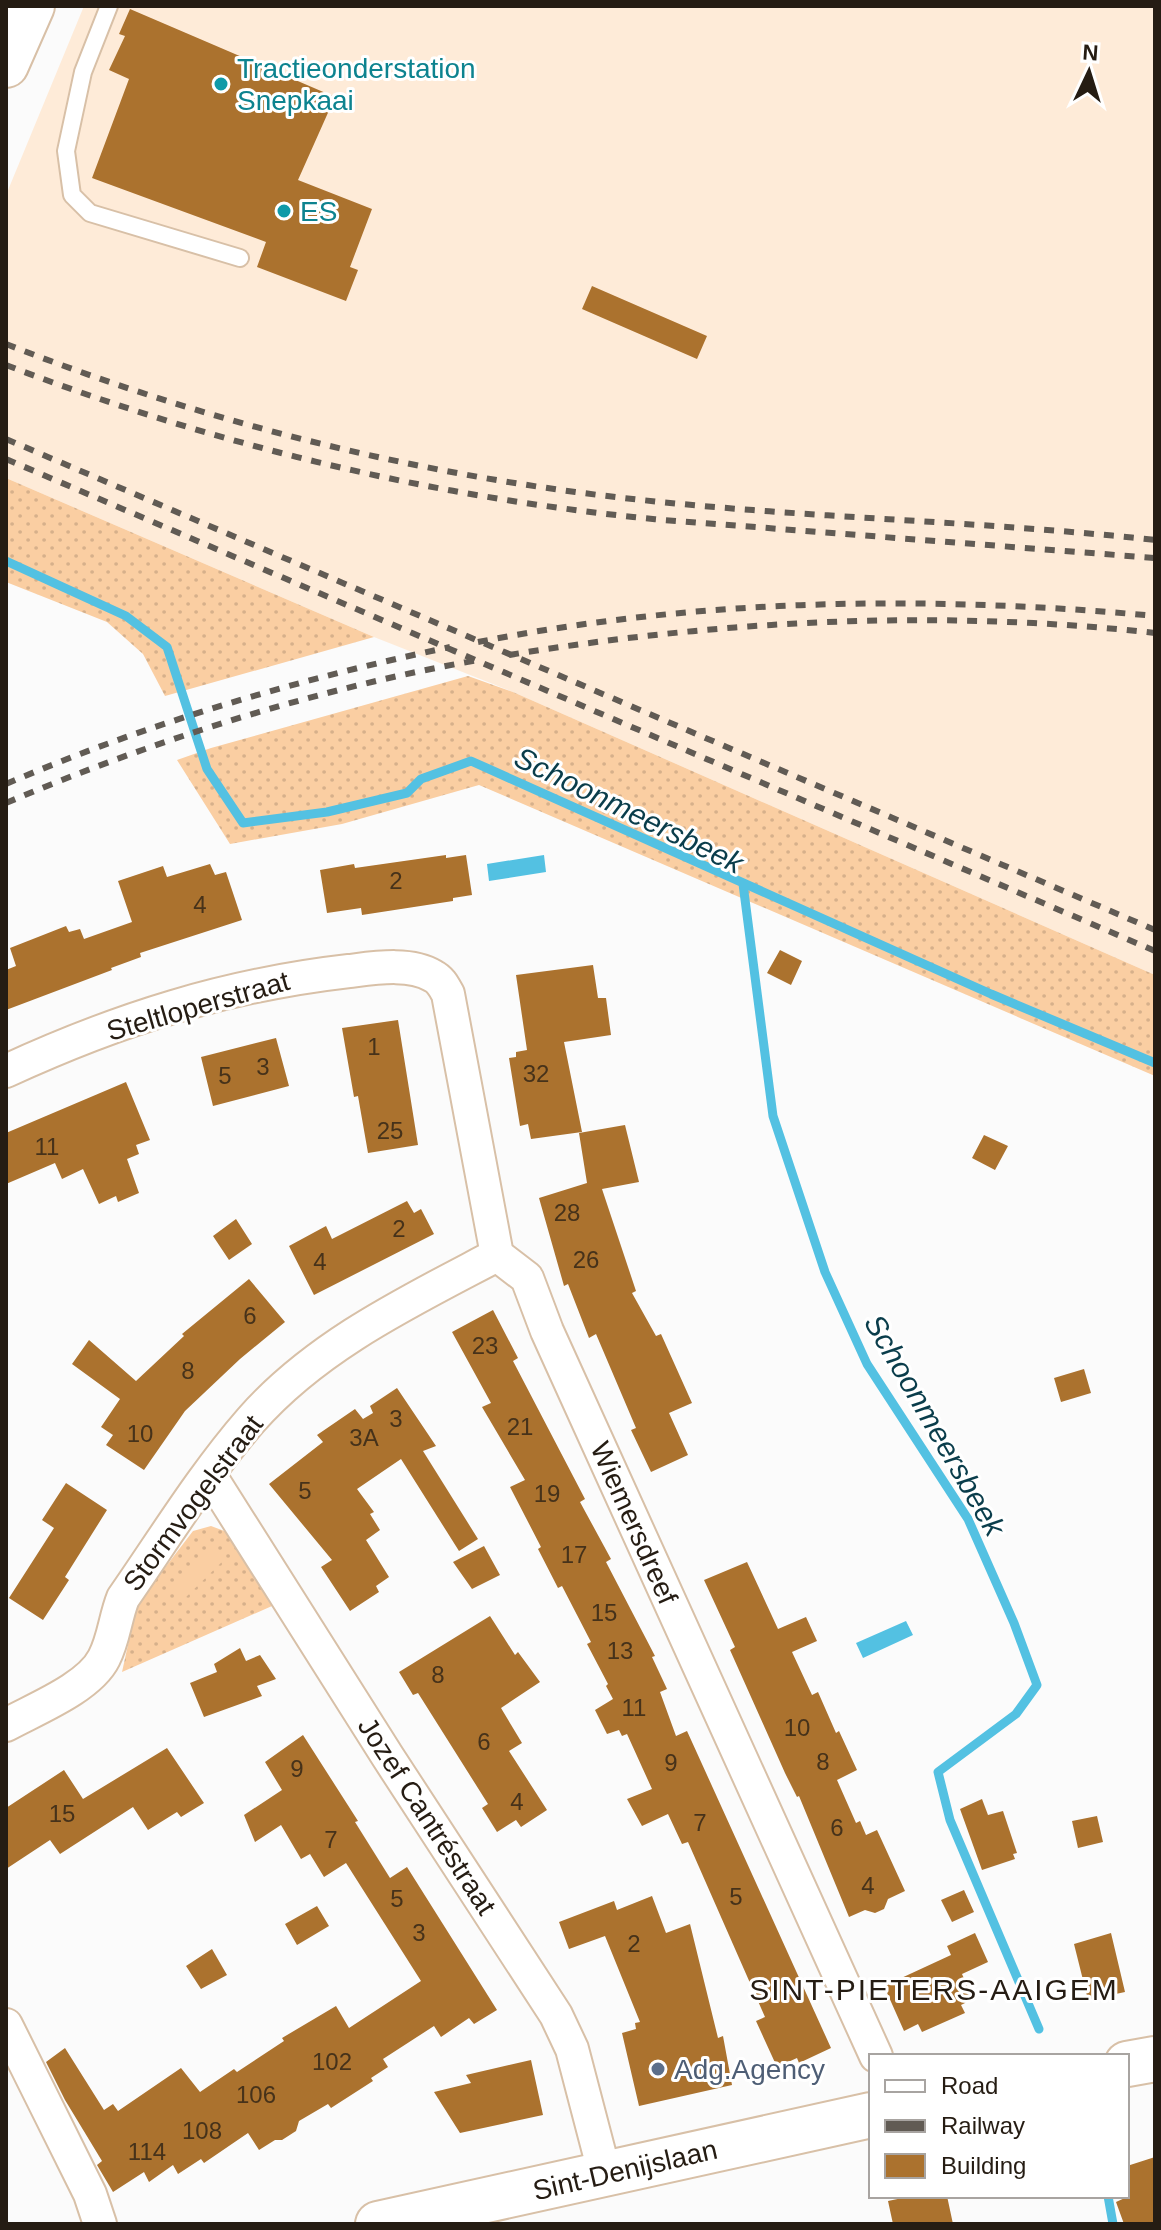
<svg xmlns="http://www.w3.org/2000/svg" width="1161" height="2230" viewBox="0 0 1161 2230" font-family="Helvetica,sans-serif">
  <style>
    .built { fill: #feebd8 }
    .grass { fill: url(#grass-dots) }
    .pitch { fill: #facea2 }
    .water { fill: #53c1e2 }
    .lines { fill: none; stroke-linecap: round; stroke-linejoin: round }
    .stream { stroke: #53c1e2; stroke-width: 9 }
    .building { fill: #ab722e }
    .lane-casing { stroke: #d8c0a7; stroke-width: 20 }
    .street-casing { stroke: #d8c0a7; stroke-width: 36 }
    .secondary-casing { stroke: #d8c0a7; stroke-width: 48 }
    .lane { stroke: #fff; stroke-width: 16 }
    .street { stroke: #fff; stroke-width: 32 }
    .secondary { stroke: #fff; stroke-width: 44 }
    .rail { stroke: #615b54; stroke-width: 6; stroke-dasharray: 10 10; stroke-linecap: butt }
    .culture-dot { fill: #0f9aa8; stroke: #fff; stroke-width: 3 }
    .service-dot { fill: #5c6f8a; stroke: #fff; stroke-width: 3 }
    .labels { text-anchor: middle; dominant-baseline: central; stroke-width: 6; stroke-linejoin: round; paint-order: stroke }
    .number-label { font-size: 24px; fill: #46321a }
    .culture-label { font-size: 28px; fill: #0d838f; stroke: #fff; text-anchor: start }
    .street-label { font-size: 28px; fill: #251c13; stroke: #fff }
    .service-label { font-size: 28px; fill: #4e5e75; stroke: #fff; text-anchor: start }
    .water-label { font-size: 30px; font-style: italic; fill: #0a3d4b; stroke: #fff }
    .neighbourhood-label { font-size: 30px; letter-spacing: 2px; fill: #251c13; stroke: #fff }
  </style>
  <defs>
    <pattern id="grass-dots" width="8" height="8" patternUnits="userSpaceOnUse" patternTransform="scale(2)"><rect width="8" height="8" fill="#facea2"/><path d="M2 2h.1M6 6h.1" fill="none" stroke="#d6b08b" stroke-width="1.8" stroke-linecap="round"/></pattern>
  </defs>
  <rect width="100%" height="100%" fill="#fbfbfb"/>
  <path class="built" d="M84,6H1155V975L513,692L374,637L6,478V195Z"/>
  <path class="grass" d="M6,478L374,637L165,696L143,654L107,622L6,582Z
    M468,676L513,692L1155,975V1076L479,785L342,824L230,844L177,760L211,748Z
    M211,1526L227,1532L272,1606L122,1672L135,1613L147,1591L193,1531Z"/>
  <path class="pitch" d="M213,1547L225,1559L183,1600L171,1587Z"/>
  <path class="water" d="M544,855L546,872L489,881L487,864Z
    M906,1621L913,1635L863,1658L856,1643Z"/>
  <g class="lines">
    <path class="stream" d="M6,561L126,616L167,647L207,769L243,823L327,812L407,793L421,779L471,761L991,994L1155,1063
      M743,884L773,1116L825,1272L867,1364L968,1519L1014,1623L1037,1685L1016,1714L938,1772L950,1820L1039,2029
      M1108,2196L1113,2224"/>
  </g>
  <path class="building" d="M130,9L335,97L298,180L372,209L350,267L358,270L346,301L257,267L266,242L92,178L129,79L109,70L125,36L119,34Z
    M592,286L707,336L697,359L582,309Z
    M446,855V858L466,855L472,895L453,898V901L362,915L361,908L327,913L320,870L354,864L355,868Z
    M210,864L215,875L226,872L242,920L140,953L141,957L111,968L112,970L6,1010V970L16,966L10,948L66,926L69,932L80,929L84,939L132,922L118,881L163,866L167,877Z
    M780,950L802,961L791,985L767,973Z
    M593,965L598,998H606L611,1035L564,1042L582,1132L531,1139L528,1124L520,1126L509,1058L516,1057V1052L527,1050L516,975Z
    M398,1020L418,1145L368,1153L358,1096L354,1097L342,1028Z
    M276,1038L289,1086L213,1106L201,1057Z
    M126,1082L150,1140L136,1145L139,1154L127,1159L139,1193L118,1202L116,1196L99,1204L83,1169L62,1179L55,1163L6,1184V1133Z
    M625,1125L639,1182L602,1189L636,1291L632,1293L656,1336L661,1334L692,1403L669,1413L688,1455L651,1472L631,1430L636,1428L596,1334L589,1338L568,1284L564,1286L539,1198L587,1183L579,1133Z
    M984,1135L1008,1146L995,1170L972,1158Z
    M407,1201L414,1213L421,1209L434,1234L314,1295L289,1246L326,1226L332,1239Z
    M236,1219L252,1244L229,1260L213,1236Z
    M249,1279L285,1322L240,1359L185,1411L144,1470L106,1445L113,1435L101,1427L120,1399L72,1364L89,1340L136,1381L184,1336L182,1334Z
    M493,1310L518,1358L513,1361L585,1499L580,1502L611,1559L606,1562L655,1656L652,1657L667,1689L660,1692L676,1736L687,1731L831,2048L799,2063L797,2058L777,2067L756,2021L765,2017L688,1842L682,1844L668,1814L642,1826L627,1799L652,1789L627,1734L622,1736L619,1730L607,1734L595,1710L613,1699L606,1686L608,1684L587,1644L591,1642L562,1586L558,1588L538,1549L541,1547L510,1487L525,1480L482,1407L491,1403L452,1332Z
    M1084,1369L1091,1393L1061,1402L1054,1378Z
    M397,1388L436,1446L423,1451L478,1539L459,1551L401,1459L357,1489L374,1512L370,1514L380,1530L366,1540L389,1577L376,1586L379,1592L350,1611L321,1567L332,1560L269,1484L323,1442L317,1435L355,1409L363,1419L373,1413L370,1406Z
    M66,1483L107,1510L65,1577L69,1580L43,1620L9,1598L54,1528L42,1520Z
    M484,1546L500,1575L472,1589L453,1562Z
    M747,1562L778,1629L806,1617L817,1641L792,1652L812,1695L818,1692L836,1733L839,1731L857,1770L837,1780L856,1823L860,1821L866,1835L877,1830L905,1891L888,1899L884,1909L875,1913L865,1910L849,1917L799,1796L797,1797L785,1773L730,1650L735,1647L704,1580Z
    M490,1616L515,1655L518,1652L540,1682L501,1708L522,1743L509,1751L547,1810L521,1827L516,1820L497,1832L482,1808L488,1804L418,1693L413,1695L399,1672Z
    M240,1648L246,1661L260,1655L276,1679L257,1686L262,1696L204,1717L190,1683L217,1672L214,1664Z
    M303,1735L358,1821L355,1822L390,1878L407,1867L497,2010L474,2024L469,2018L441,2037L434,2026L383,2059L388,2067L371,2078L373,2081L331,2108L328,2104L299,2121L296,2131L282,2140H275L259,2150L248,2133L204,2163L201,2159L178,2174L173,2165L149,2182L144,2172L113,2192L97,2165L102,2161L65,2100L46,2062L65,2048L104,2110L113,2104L118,2111L181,2068L200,2092L234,2069L237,2072L284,2041L282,2038L336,2006L349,2028L421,1981L346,1863L324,1877L310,1854L301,1859L281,1825L255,1842L244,1815L282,1790L265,1762Z
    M167,1748L204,1803L181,1817L177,1812L148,1830L133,1807L60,1854L50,1840L6,1869V1808L64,1770L83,1799Z
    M982,1799L988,1815L1003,1811L1017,1853L1013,1854L1015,1859L982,1870L960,1809Z
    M1097,1816L1103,1842L1078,1848L1072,1821Z
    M964,1890L974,1912L952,1922L941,1900Z
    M652,1896L666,1933L690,1924L718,2038L723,2036L732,2085L639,2106L622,2033L636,2029L635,2023L640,2022L605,1936L569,1949L559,1922L614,1901L617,1910Z
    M317,1906L329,1926L297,1945L285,1924Z
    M975,1933L988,1962L962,1974L973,1999L961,2005L965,2013L922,2032L918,2024L904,2031L884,1986L951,1955L947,1946Z
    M1111,1933L1125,1992L1088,2000L1074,1944Z
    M212,1949L227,1975L201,1989L186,1966Z
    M531,2060L543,2115L460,2133L434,2092L471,2083L466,2075Z
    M1155,2157V2224H1124L1116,2202L1127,2197V2166Z
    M912,2196H947L953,2224H893L888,2201Z"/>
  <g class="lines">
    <defs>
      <path id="lane" d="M109,6L83,72L66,151L72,195L90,213L240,258"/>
      <path id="street" d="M6,1071C119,1019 226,985 349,971C374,968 411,962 433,976C441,980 444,987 448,994L497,1255L527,1278L547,1331L876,2056
        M209,1474L388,1757L556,2015L572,2049L605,2175
        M6,1725C35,1709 89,1688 104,1658C114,1639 115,1618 123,1598C164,1539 203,1475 251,1420C317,1345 410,1301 497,1255
        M6,2025L90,2194L100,2224"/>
      <path id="secondary" d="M6,65L32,6
        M1127,2064L1155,2059
        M378,2224L871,2115"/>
    </defs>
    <use href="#lane" class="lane-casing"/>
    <use href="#street" class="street-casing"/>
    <use href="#secondary" class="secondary-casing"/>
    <use href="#lane" class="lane"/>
    <use href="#street" class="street"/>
    <use href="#secondary" class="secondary"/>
    <path class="rail" d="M6,344C192,417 386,467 583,493C773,518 965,519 1155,540
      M6,365C217,446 439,499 664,520L1155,558
      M6,439L1155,930
      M6,459L1155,951
      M478,642C701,598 930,595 1155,616
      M509,655C722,620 940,609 1155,633
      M6,784C148,723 299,679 450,647
      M6,803C154,740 319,688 478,660"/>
  </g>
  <g class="culture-dot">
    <circle cx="221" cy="84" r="8"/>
    <circle cx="284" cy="211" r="8"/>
  </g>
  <circle class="service-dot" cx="658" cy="2069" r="8"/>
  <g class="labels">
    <g class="number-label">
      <text x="396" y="880">2</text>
      <text x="200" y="904">4</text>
      <text x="374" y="1046">1</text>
      <text x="263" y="1066">3</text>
      <text x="536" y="1073">32</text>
      <text x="225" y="1075">5</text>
      <text x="390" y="1130">25</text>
      <text x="47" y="1146">11</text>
      <text x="567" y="1212">28</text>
      <text x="399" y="1228">2</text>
      <text x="586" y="1259">26</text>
      <text x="320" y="1261">4</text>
      <text x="250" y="1315">6</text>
      <text x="485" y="1345">23</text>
      <text x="188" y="1370">8</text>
      <text x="396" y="1418">3</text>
      <text x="520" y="1426">21</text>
      <text x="140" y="1433">10</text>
      <text x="364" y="1437">3A</text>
      <text x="305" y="1490">5</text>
      <text x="547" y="1493">19</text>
      <text x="574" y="1554">17</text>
      <text x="604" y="1612">15</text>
      <text x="620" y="1650">13</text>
      <text x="438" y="1674">8</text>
      <text x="634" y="1707">11</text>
      <text x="797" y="1727">10</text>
      <text x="484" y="1741">6</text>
      <text x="823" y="1761">8</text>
      <text x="671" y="1762">9</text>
      <text x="297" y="1768">9</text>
      <text x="517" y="1801">4</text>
      <text x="62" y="1813">15</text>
      <text x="700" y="1822">7</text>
      <text x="837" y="1827">6</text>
      <text x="331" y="1839">7</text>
      <text x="868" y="1885">4</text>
      <text x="736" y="1896">5</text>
      <text x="397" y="1898">5</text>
      <text x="419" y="1932">3</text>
      <text x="634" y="1943">2</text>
      <text x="332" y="2061">102</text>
      <text x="256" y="2094">106</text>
      <text x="202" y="2130">108</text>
      <text x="147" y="2151">114</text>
    </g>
    <g class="culture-label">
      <text x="237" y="68">Tractieonderstation<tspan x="237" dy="32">Snepkaai</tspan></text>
      <text x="300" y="211">ES</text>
    </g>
    <g class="street-label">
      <text transform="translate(198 1006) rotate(-16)">Steltloperstraat</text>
      <text transform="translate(193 1503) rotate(-53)">Stormvogelstraat</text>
      <text transform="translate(634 1523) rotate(66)">Wiemersdreef</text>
      <text transform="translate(427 1816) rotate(57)">Jozef Cantréstraat</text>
      <text transform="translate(625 2170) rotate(-13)">Sint-Denijslaan</text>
    </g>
    <g class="service-label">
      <text x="674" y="2069">Adg.Agency</text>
    </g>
    <g class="water-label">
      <text transform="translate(629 810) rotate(26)">Schoonmeersbeek</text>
      <text transform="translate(935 1425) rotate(60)">Schoonmeersbeek</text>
    </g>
    <g class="neighbourhood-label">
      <text x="934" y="1989">SINT-PIETERS-AAIGEM</text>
    </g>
  </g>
  <rect width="1161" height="2230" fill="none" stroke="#251c13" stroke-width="16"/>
  <rect x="869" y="2054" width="260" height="144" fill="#ffffff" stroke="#a8a4a1" stroke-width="2"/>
  <rect x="885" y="2080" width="40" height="12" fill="#ffffff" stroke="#a8a4a1" stroke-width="2"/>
  <text x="941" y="2094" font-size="24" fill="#251c13">Road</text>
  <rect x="885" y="2120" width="40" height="12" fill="#615b54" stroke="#a8a4a1" stroke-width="2"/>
  <text x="941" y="2134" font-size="24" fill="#251c13">Railway</text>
  <rect x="885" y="2154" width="40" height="24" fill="#ab722e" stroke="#a8a4a1" stroke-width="2"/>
  <text x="941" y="2174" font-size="24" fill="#251c13">Building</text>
  <g transform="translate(1089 72) rotate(4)" stroke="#ffffff" stroke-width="6" paint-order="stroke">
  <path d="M0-6L14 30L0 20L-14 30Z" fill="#251c13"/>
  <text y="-12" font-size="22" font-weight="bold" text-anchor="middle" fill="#251c13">N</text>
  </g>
</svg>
